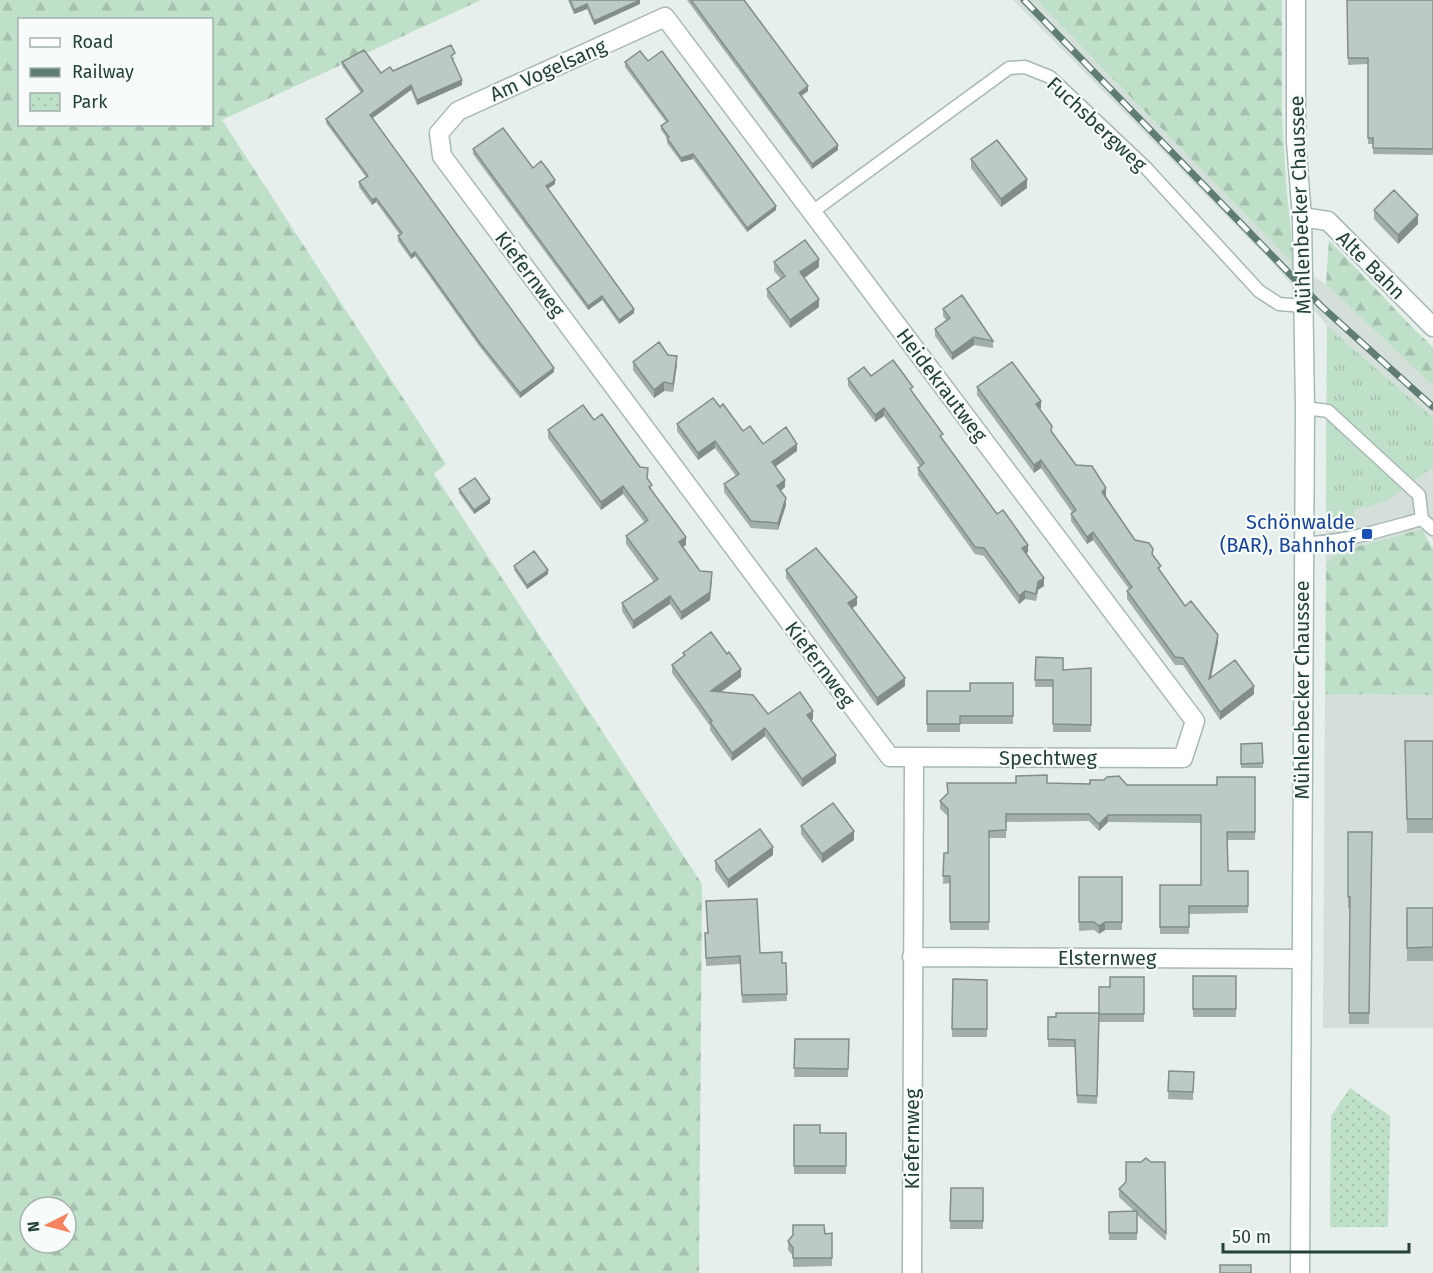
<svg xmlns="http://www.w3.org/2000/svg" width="1433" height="1273" viewBox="0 0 1433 1273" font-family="'Fira Sans',sans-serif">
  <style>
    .built { fill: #d4dfda }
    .grass { fill: url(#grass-tufts) }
    .forest { fill: url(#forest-firs); fill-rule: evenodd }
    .park { fill: url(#park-dots) }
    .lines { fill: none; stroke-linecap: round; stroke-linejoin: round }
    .service-casing { stroke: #a8b8b2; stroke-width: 15 }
    .minor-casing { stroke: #a8b8b2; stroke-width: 21 }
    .secondary-casing { stroke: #a4bbb3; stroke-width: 21 }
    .service { stroke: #fff; stroke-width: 12 }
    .minor { stroke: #fff; stroke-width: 18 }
    .secondary { stroke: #fff; stroke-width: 18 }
    .rail-casing { stroke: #5f7d75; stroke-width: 7 }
    .rail { stroke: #f7fbf9; stroke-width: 4.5; stroke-dasharray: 14; stroke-linecap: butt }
    .wall { fill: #a1aea9 }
    .shaded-wall { fill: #838d89 }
    .building { fill: #bbcac4; stroke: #838d89; stroke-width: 1.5 }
    .transit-dot { fill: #1a4fb4; stroke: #f7fbf9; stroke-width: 2 }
    .labels { text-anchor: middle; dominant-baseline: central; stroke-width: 4.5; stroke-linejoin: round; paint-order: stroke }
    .street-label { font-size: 20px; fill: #24423a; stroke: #f7fbf9 }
    .transit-label { font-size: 20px; fill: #164399; stroke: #f7fbf9; text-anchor: end }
  </style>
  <defs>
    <pattern id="grass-tufts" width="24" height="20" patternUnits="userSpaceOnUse" patternTransform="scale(1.5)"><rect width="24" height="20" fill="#bfe0c8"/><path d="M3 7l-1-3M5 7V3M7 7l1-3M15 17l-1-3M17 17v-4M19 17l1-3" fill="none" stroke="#a4c1ad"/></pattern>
    <pattern id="forest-firs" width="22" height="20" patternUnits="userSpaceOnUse" patternTransform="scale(1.5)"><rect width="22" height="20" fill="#bfe0c8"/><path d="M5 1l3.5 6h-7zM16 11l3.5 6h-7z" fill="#a4c1ad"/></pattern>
    <pattern id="park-dots" width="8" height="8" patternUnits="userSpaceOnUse" patternTransform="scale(1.5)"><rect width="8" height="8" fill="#bfe0c8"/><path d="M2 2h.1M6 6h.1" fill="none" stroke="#a4c1ad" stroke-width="1.8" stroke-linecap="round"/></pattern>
  </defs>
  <rect width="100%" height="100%" fill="#e6efeb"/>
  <path class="built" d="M1013,0H1036L1294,264L1326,284L1433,386V540L1421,529L1337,552L1326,564L1327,325L1268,258Z
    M1325,694L1433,695V1028H1323Z"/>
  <path class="grass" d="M1327,326L1433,418V467L1386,501L1354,510L1355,518L1337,524V529L1326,523Z"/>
  <path class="forest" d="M0,0H481L222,120L446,464L434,474L702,884L699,1273H0ZM20,20H212V124H20ZM30,1207H66V1243H30Z
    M1036,0H1282V116L1286,182L1294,264Z
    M1329,240L1413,328L1433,347V386L1326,284Z
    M1422,529L1433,549V695L1325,694L1326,564L1337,552Z"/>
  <path class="park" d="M1350,1088L1390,1116L1388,1227H1330L1331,1116Z"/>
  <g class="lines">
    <defs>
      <path id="service" d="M812,212L1009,68L1025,67L1050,77L1146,168L1259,291L1279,304L1303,306
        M1305,408L1328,411L1419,495L1422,519L1433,529
        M1303,543C1344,543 1384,529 1422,519"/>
      <path id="minor" d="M1302,217L1328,221L1433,327
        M912,957L1302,959
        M912,1273L914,757H890L442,156L439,133L458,111L665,17L1195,721L1183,758L914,757"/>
      <path id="secondary" d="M1296,0V142L1302,217L1305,408L1300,1273"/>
    </defs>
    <use href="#service" class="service-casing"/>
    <use href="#minor" class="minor-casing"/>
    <use href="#secondary" class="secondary-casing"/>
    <use href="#service" class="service"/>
    <use href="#minor" class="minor"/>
    <use href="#secondary" class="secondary"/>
    <defs>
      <path id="rail" d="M1024,0L1321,306L1433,407"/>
    </defs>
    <use href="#rail" class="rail-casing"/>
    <use href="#rail" class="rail"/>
  </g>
  <path class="wall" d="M568,0H640V4L594,25L587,9L574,14Z
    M687,0H744L808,91L802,96L838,150L812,169Z
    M1347,0H1433V155L1373,154V144H1368V64L1348,65Z
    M455,57L453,59L462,85L417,105L411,90L372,118L554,372L520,398L480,347L415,256L411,259L398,241V236L400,235L376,202L372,205L359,187V182L366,177L326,123V119L361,93L342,66V62L381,73Z
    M648,61L776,210L747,232L693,159L681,162L667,143V138L661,130V126L666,122L625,67V62Z
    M473,149L533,168L555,184L548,189L634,313L619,324L602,300L588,310L473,154Z
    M971,159L1027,188L1001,207L971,168Z
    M1374,210L1418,224L1398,244L1374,219Z
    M774,262L819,267L804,278L819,307L790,328L767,297V289L781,279L774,271Z
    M943,309L993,341V348L974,345L952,360L935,336V329L946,320L943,316Z
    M668,355L677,364L673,392L664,391L654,398L633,370V362Z
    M848,379L913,392L943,440L997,514L1028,552L1026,553L1044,586L1038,590L1036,601L1025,599L1019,604L984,556L975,554L918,475V468L920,466L884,416L875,422L848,386Z
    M977,387L1041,408L1040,409L1052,432L1076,465L1106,496L1135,540L1153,555L1161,572L1185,606L1218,642L1211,678L1254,694L1220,720L1183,665H1175L1127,599V591L1129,589L1093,540L1087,544L1071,521V514L1072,512L1041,468L1034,473L977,395Z
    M720,407L743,431L763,444L797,451L776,466L785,487L781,491L786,505L778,530L751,528L724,492V484L736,476L715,448L698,460L677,431V424Z
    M594,420L648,479L652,491L686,545L683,547L700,571L712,580L710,600L681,620L670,604L633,629L622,611V603L654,582L626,544V536L645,523L623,494L601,510L548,438V430Z
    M459,489L490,503L474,514L459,493Z
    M514,566L548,574L527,589L514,570Z
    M786,570L857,605L852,608L905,686L877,706L786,578Z
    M683,653L741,677L721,692L768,714L813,719L811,720L836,763L802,787L765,736L732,761L710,730V726L672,673V665L683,656Z
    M1036,657L1063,670L1091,668V732H1053V687H1035Z
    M1013,683V724H960V732H927V691H970Z
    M1405,741H1433V833H1407Z
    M1262,743L1263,768H1241V744Z
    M1255,777V840H1227L1228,871H1248V913L1189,914V934H1160V885H1201V823L1108,822L1099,831L1089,821L1006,822V838H989V930H950V883L943,884L944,853H948V816L940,809V801L1047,783L1127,785H1217Z
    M801,826L854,840L822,863L801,834Z
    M1348,832H1372L1369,1024H1349L1350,908H1348Z
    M773,855L728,888L715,870V861Z
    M1079,877H1122V930H1105L1099,934L1094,930L1079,931Z
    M1407,908H1433V961H1407Z
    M705,933L760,953L782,963H786L787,1001L742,1003L740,964L706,966Z
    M1193,976H1236V1017H1193Z
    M1144,977V1022H1099L1097,1104L1077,1103L1075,1047H1048V1017L1099,1013L1110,987Z
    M953,979L987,980V1037H952Z
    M795,1039H849L848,1077H794Z
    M1169,1071L1194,1072L1193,1100L1168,1099Z
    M794,1125L820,1133H846V1174H794Z
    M1151,1162H1165L1166,1241L1137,1215V1240H1109V1212L1134,1211L1119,1197V1189Z
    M951,1188H983V1229H950Z
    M832,1233V1266L793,1267V1256L788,1250V1241L825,1234Z"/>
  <path class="shaded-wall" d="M640,0V4L594,25V21Z
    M587,4V9L574,14V10Z
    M462,80V85L417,105V100Z
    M411,85V90L370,120V115Z
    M808,86V91L799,97V93Z
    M838,145V150L812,169V164Z
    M693,154V159L681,162V158Z
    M1027,179V188L1001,207V199Z
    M555,180V184L546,190V186Z
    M376,198V202L372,205V200Z
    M776,206V210L747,232V228Z
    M1418,215V224L1398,244V235Z
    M415,252V256L411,259V255Z
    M819,259V267L800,281V272Z
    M602,296V300L588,310V306Z
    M819,299V307L790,328V320Z
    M634,309V313L619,324V320Z
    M974,337V345L952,360V353Z
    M677,356V364L673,392V384Z
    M554,368V372L520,398V393Z
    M664,382V391L654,398V390Z
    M1041,401V408L1036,412V404Z
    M884,408V416L875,422V415Z
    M715,441V448L698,460V453Z
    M797,444V451L772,469V462Z
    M1041,460V468L1034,473V465Z
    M785,480V487L777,493V486Z
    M623,486V494L601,510V502Z
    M1106,488V496L1102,499V492Z
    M786,498V505L778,530V523Z
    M490,499V503L474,514V510Z
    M1093,532V540L1087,544V537Z
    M686,537V545L679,550V542Z
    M1028,545V552L1022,556V548Z
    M548,570V574L527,589V585Z
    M712,572L710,600L681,620V612Z
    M1044,578V586L1038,590L1036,601L1038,582Z
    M1025,591V599L1019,604V596Z
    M670,596V604L633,629V621Z
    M857,597V605L848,611V603Z
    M1218,635V642L1209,687V679Z
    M741,669V677L711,699V691Z
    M905,678V686L877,706V698Z
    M1254,686V694L1220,720V712Z
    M813,711V719L807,723V715Z
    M765,728V736L732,761V753Z
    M836,755V763L802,787V779Z
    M1108,815V822L1099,831V824Z
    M854,831V840L822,863V854Z
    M773,847V855L728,888V880Z
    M1105,922V930L1099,934V926Z"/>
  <path class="building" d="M570,0H640L594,21L587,4L574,10Z
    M691,0H744L808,86L799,93L838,145L812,164Z
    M1347,0H1433V149L1373,148V138H1368V58H1348Z
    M451,45L455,53L451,56L462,80L417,100L411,85L370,115L554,368L520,393L480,343L415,252L411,255L398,236L402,233L376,198L372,200L359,182L368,176L326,119L363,91L342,62L364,50L381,73L390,67L393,71Z
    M640,51L648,61L662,51L776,206L747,228L693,154L681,158L667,138L669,137L661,126L668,121L625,62Z
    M503,128L533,168L541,161L548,170L555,180L546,186L634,309L619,320L602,296L588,306L473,149Z
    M997,140L1027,179L1001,199L971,159Z
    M1394,190L1418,215L1398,235L1374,210Z
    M805,240L819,259L800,272L819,299L790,320L767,289L785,276L774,262Z
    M962,295L993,341L974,337L952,353L935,329L950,318L943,309Z
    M659,342L668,355L677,356L673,384L664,382L654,390L633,362Z
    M893,360L913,387L910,389L943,434L940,436L997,514L1003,510L1028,545L1022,548L1044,578L1038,582L1036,594L1025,591L1019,596L984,548L975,547L918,468L924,463L884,408L875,415L848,379L864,367L871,376Z
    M1012,362L1041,401L1036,404L1052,426L1051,431L1076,465L1092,466L1106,488L1102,492L1135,540L1149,543L1153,549L1152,554L1161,566L1158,568L1185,606L1191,601L1218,635L1209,679L1235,660L1254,686L1220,712L1183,658L1175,657L1127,591L1132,587L1093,532L1087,537L1071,514L1076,510L1041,460L1034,465L977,387Z
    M713,398L720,407L723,404L743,431L750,426L763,444L786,427L797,444L772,462L785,480L777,486L786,498L778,523L751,521L724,484L739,474L715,441L698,453L677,424Z
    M583,405L594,420L602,414L640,467L648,468L647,478L652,485L649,487L686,537L679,542L700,571L712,572L710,592L681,612L670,596L633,621L622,603L658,579L626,536L648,520L623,486L601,502L548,430Z
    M475,478L490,499L474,510L459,489Z
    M816,548L857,597L848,603L905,678L877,698L786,570Z
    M534,551L548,570L527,585L514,566Z
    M711,632L727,654L729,652L741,669L711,691L753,695L768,714L800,692L813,711L807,715L836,755L802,779L765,728L732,753L710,722L712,721L672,665L685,655L683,653Z
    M1036,657L1063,658V670L1091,668V725L1053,724V680H1035Z
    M970,683H1013V716H960V724H927V691H970Z
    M1405,741H1433V819H1407Z
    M1262,743L1263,763L1241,764V744Z
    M1047,775V783L1090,784V780H1104L1107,777L1119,776L1127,785H1217V777H1255V832H1227L1228,871H1248V906H1189V927H1160V885H1201V815H1108L1099,824L1089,814H1006V830L989,831V922H950V876H943L944,853H948V809L940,801L948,793L947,783H1016V776Z
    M833,803L854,831L822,854L801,826Z
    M760,829L773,847L728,880L715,861Z
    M1348,832H1372L1369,1013H1349L1350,897H1348Z
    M1079,877H1122V922H1105L1099,926L1094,922H1079Z
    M757,899L760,953L782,952V963H786L787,994L742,995L740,956L706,958L705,933H708L706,901Z
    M1407,908H1433V947L1407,948Z
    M1193,976H1236V1009H1193Z
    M1110,977H1144V1014H1099L1097,1096L1077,1095L1075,1040L1048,1039V1017H1056V1013H1099V987H1110Z
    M953,979L987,980V1029H952Z
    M795,1039H849L848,1069L794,1068Z
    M1169,1071L1194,1072L1193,1092L1168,1091Z
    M794,1125H820V1133H846V1166H794Z
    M1146,1158L1151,1162H1165L1166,1233L1119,1189L1126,1182V1162H1141Z
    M951,1188H983V1221H950Z
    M1137,1211V1233H1109V1212Z
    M793,1225H824L825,1234L832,1233V1258H793V1248L788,1241L793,1235Z
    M1220,1265H1251V1273H1220Z"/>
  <rect class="transit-dot" x="1361" y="528" width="12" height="12" rx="3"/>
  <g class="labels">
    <g class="street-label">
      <text transform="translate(548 70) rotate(-24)">Am Vogelsang</text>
      <text transform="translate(1097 124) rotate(43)">Fuchsbergweg</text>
      <text transform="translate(1300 205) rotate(-92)">Mühlenbecker Chaussee</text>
      <text transform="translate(1371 265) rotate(45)">Alte Bahn</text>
      <text transform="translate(530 274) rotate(53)">Kiefernweg</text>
      <text transform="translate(942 385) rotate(53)">Heidekrautweg</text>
      <text transform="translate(820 664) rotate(53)">Kiefernweg</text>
      <text transform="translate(1302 690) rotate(-90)">Mühlenbecker Chaussee</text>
      <text x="1048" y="758">Spechtweg</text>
      <text x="1107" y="958">Elsternweg</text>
      <text transform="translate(912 1139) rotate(-90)">Kiefernweg</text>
    </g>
    <g class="transit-label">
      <text x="1355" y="522">Schönwalde<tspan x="1355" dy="23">(BAR), Bahnhof</tspan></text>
    </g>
  </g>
  <rect x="18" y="18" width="195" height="108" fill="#f7fbf9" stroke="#a3b1ad" stroke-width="1.5"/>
  <rect x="30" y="38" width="30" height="9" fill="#ffffff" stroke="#a3b1ad" stroke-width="1.5"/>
  <text x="72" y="48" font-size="18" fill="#24423a">Road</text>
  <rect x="30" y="68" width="30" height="9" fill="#5f7d75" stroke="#a3b1ad" stroke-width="1.5"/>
  <text x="72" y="78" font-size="18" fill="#24423a">Railway</text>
  <rect x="30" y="93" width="30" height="18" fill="url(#park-dots)" stroke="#a3b1ad" stroke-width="1.5"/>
  <text x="72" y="108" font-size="18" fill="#24423a">Park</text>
  <g transform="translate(48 1225) rotate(264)"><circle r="28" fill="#f7fbf9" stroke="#a3b1ad" stroke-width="1.5"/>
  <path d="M0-4.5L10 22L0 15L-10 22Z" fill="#f4845f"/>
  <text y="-9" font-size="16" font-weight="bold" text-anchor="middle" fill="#24423a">N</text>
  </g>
  <path d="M1223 1243v9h186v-9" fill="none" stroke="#24423a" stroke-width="3"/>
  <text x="1232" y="1243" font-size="18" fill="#24423a" stroke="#f7fbf9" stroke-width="4.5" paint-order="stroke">50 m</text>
</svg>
